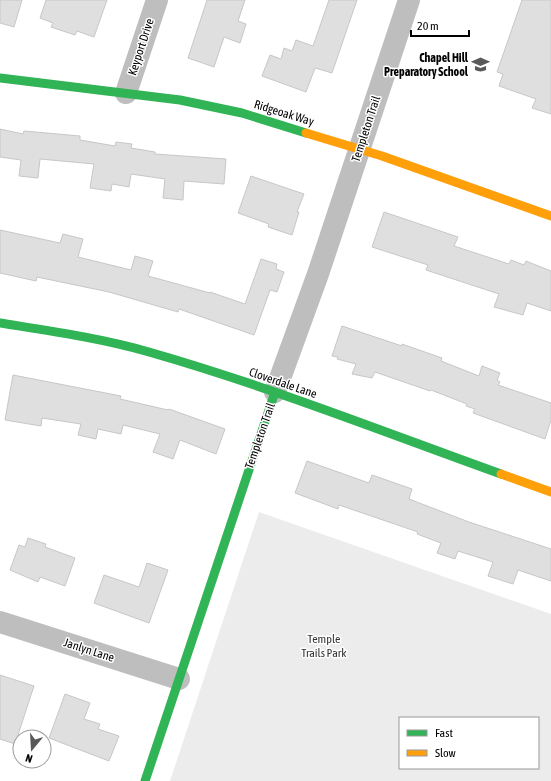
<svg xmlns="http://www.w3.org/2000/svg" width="551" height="781" viewBox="0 0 551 781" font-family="'Asap Condensed',sans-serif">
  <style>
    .green { fill: #ececec; fill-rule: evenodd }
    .building { fill: #dfdfdf; stroke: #c7c7c7 }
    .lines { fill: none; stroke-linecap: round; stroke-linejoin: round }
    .street { stroke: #bebebe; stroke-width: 22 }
    .fast { stroke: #30b455; stroke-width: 9 }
    .slow { stroke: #ff9f0a; stroke-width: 9 }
    .labels { text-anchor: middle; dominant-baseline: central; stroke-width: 3; stroke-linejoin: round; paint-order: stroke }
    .street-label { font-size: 12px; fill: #000; stroke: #fff }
    .poi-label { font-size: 12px; font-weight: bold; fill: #000; stroke: #fff; text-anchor: end }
    .park-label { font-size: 12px; fill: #333; stroke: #fff }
  </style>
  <rect width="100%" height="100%" fill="#fff"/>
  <path class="green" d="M259,512L551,614V781H170ZM400,718H538V768H400Z"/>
  <path class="building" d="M0,0H22L14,27L0,23Z
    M46,0H107L94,37L77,31L75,35L51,27L53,23L40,18Z
    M207,0H245L238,21L246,24L240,43L224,37L214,67L188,58Z
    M329,0H357L332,73L315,68L306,92L262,76L270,55L281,59L284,48L292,51L296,40L313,46Z
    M522,0H551V114L532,108L536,99L499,86L503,74L497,72Z
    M0,129L23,134L24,131L80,136V140L115,146L116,142L132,144L131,148L155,152V154L226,159L224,184L184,181L183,200L163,198L165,179L131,174L129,187L112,184L111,191L90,188L94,164L40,159L38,178L19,176L21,160L0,157Z
    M251,176L304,194L297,212H299L292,235L268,227L269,224L238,213Z
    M384,212L458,237L454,246L509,264L511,260L524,265L526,261L551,271V311L527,303L523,315L494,307L499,294L426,270L428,265L372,247Z
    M0,230L60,243L63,234L83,239L78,257L131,270L135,256L153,261L148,276L210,293V292L245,304L261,259L277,264L276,269L284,272L277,292L270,290L254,335L179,309L178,312L109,292L37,277L36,281L0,273Z
    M342,326L402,346V344L442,358L441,361L479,376L482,366L500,373L497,380L500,382L498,385L551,403V420L545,439L473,413L475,409L466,406L467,404L431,390L430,391L375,372L372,378L352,374L356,364L337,359L338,357L332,356Z
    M13,375L121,396L120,399L168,410L169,409L225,429L216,454L180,440L173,459L153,452L160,434L123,425L121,434L98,429L96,439L78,435L81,424L42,418L41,426L5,420Z
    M307,461L369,483L372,475L412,489L409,499L469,522L551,549V581L518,570L513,584L488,576L493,562L458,551L455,559L437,553L441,543L417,534L418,532L339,505L338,509L295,493Z
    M28,538L46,544L45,547L75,558L65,586L40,577L38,582L10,570L19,545L25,547Z
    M147,563L168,570L149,623L94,603L104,575L139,587Z
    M0,675L34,686L15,744L0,739Z
    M65,694L90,703L84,719L100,724L98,729L119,736L109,761L49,738Z"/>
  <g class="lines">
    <path class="street" d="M126,93L157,0
      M275,392L318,274L409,0
      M0,622L179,679"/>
    <path class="fast" d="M0,78L180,100L242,113L306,133
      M0,323C50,331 100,338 149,352C268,386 384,432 501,474
      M145,781L275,392"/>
    <path class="slow" d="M306,133L382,156L551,216
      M501,474L551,492"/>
  </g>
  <defs>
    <symbol id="school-bare" viewBox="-9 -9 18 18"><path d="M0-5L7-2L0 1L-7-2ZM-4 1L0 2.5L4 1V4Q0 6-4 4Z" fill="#595959" stroke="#fff" stroke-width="2.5" paint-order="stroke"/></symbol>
  </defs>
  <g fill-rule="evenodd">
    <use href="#school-bare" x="468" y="52" width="25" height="25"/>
  </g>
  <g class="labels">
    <g class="street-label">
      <text transform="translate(141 47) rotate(-72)">Keyport Drive</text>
      <text transform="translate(284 113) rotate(17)">Ridgeoak Way</text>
      <text transform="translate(366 129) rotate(-72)">Templeton Trail</text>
      <text transform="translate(283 383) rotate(19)">Cloverdale Lane</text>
      <text transform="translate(260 436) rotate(-71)">Templeton Trail</text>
      <text transform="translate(89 650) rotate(18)">Janlyn Lane</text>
    </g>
    <g class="poi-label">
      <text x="468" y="58">Chapel Hill<tspan x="468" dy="14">Preparatory School</tspan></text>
    </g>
    <g class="park-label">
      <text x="324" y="639">Temple<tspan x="324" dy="14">Trails Park</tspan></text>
    </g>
  </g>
  <rect x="399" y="717" width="140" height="52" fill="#ffffff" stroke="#999999"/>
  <rect x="407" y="730" width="20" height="6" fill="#30b455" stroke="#999999"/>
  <text x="435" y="737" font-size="12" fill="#000000">Fast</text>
  <rect x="407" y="750" width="20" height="6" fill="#ff9f0a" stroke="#999999"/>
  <text x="435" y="757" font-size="12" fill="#000000">Slow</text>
  <g transform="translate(32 749) rotate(198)"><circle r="19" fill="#ffffff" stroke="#999999"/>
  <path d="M0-3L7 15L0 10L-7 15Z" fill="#595959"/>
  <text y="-6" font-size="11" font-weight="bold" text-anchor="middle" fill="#000000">N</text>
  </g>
  <path d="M411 30v6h58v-6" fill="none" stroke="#000000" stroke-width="2"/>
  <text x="417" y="30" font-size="12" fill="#000000" stroke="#ffffff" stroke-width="3" paint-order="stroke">20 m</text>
</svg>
